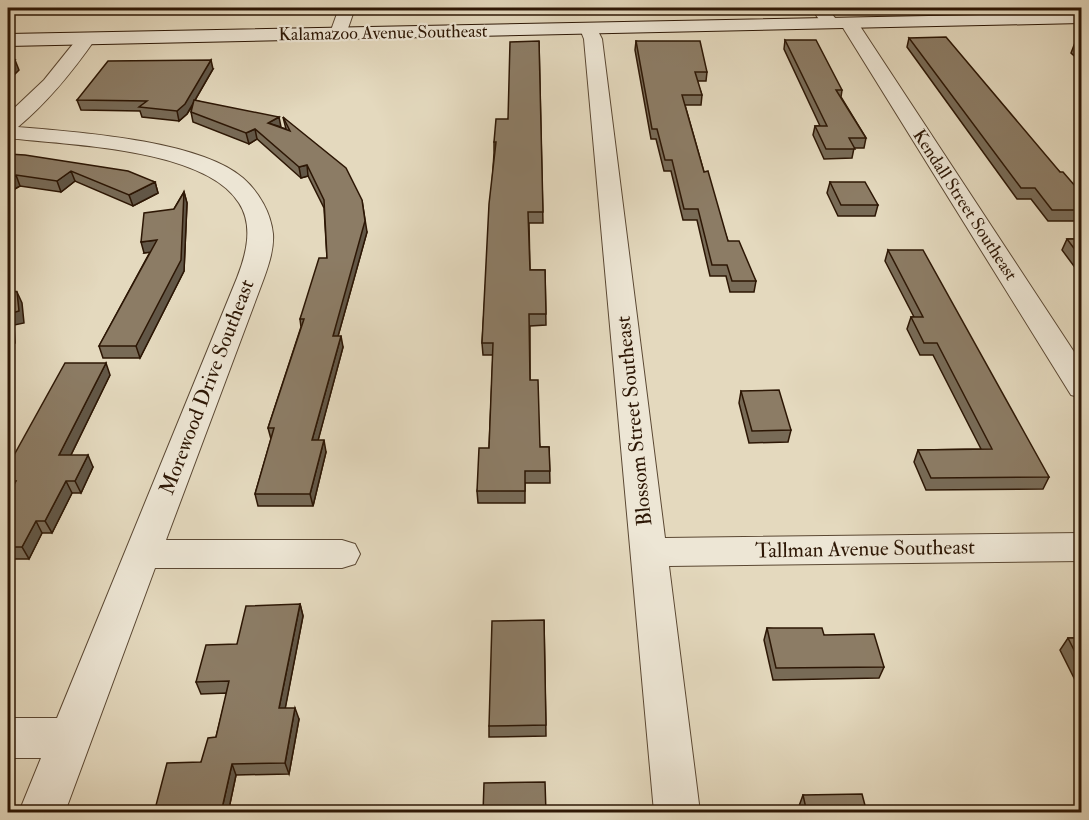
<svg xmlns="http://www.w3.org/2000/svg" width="1089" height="820" viewBox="0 0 1089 820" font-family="'IM FELL Double Pica',serif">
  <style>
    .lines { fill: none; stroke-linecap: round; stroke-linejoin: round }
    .street-casing { stroke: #5b4833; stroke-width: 2 }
    .secondary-casing { stroke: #2d1705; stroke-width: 2 }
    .street { fill: #ede6d5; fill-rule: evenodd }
    .secondary { fill: #ede6d5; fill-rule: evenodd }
    .wall { fill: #786b57; stroke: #2d1705; stroke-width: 1.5 }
    .shaded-wall { fill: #625747; stroke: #2d1705; stroke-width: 1.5 }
    .building { fill: #8c7c65; stroke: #2d1705; stroke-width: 1.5 }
    .labels { text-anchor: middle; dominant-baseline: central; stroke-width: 4.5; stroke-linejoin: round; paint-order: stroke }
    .far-street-label { font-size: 18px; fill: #2d1705; stroke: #ede6d5 }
    .street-label { font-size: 21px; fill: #2d1705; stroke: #ede6d5 }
  </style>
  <rect width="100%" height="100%" fill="#e4d9be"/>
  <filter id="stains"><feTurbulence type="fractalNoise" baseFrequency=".00333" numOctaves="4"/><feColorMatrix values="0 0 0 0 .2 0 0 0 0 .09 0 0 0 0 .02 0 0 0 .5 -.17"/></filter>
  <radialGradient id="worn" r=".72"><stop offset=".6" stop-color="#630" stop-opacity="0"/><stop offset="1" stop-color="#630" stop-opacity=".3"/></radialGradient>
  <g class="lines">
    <defs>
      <path id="street" d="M339,8H355L345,37H333L330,33Z
        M811,8H827L840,24L837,28H825Z
        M849,18L855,19L858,23L1082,364V398L1071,395L840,23L843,19Z
        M589,24L595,25L602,39L665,538L1082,533V561L669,566L700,812H654L584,39L580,29L583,25Z
        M87,33L93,34L96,38C73,71 49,101 18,127C76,132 199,140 243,178C259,192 271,213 273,234C274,249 269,264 264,278L166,540H342L355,544L360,554L355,564L342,568H155L65,812H19L41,758H8V718H57L237,278C246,255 254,226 239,203C205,148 67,145 8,138V114L44,80L81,34Z"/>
      <path id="secondary" d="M1082,13V23L8,46V34Z"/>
    </defs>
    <use href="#street" class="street-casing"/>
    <use href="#secondary" class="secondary-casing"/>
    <use href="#street" class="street"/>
    <use href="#secondary" class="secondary"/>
  </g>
  <path class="wall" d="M1078,35H1082V63L1071,53Z
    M909,38L1060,172L1082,194V221H1048L1031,199H1017L907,47Z
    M785,40L842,90L841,97L866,138L864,148H854L852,158L824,159L813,135L815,126H820L784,49Z
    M539,41L543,223H529L530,270H545L546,325L530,326V380L540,447H549L550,483H525V503H478L477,491L489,448L493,355H483L482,343L494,153V142L508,119Z
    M636,41L707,72L706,81H697L702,95L701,105H685L704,172L728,241L756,281L754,292H730L726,276H710L697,220H683L671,171H664L656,139H651L635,50Z
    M213,69L195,100L286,129L283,117L367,232L338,336L343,347L318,440L326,452L313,506H258L255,494L271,439L268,428L301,327L300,319L327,258L324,208L308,176L301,178L257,139L249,144L193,122L191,112L193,105L187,114L179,121L142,117L140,111L81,110L77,100Z
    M8,154L155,182L158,193L133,206L75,181L61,192L20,186L8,193Z
    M830,182L878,205L875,216H838L827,193Z
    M184,192L187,203L184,271L140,358H103L99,346L150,252L144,253L174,209Z
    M1067,239H1082V277L1062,250Z
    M888,250L1049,477L1043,489L926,490L914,462L918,450L981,449L933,355H920L907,329L911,317H914L885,261Z
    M110,375L71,455L93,467L81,493H72L52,533H42L29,559H14L8,571V496L9,493H8V466Z
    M741,391L791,430L788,442L749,443L739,403Z
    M300,604L303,616L285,708L299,719L289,774L236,775L228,813H154L201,762L216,737L227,693L201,694L196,682L237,644Z
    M544,620L546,736L489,737V726Z
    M767,628L824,635L884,667L879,678L773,680L764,640Z
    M1068,638H1082V684H1077L1060,650Z
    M803,795L867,813H801L799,806Z"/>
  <path class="shaded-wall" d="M15,60L19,70L8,81V68Z
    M211,60L213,69L187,114L179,121L177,111Z
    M279,117L281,127L268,123Z
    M255,129L257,139L249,144L246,133Z
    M307,165L308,176L301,178L299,167Z
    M71,171L75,181L61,192L57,181Z
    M16,175L20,186L8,193V180Z
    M155,182L158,193L133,206L129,195Z
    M184,192L187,203L184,271L140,358L136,346Z
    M362,200L367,232L335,347L333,336Z
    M157,240L160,251L144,253L141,242Z
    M17,292L22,303L24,323L14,325L15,343L8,351L9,314Z
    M341,336L343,347L315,452L312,440Z
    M106,363L110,375L65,467L59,455Z
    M324,440L326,452L313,506L310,494Z
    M88,455L93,467L81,493L75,481Z
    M66,481L72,493L52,533L45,521Z
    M36,521L42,533L29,559L22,547Z
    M8,548L14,559L8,571Z
    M300,604L303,616L283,720L279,708Z
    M295,708L299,719L289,774L285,763Z
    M232,764L236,775L228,813H221Z"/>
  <path class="building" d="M946,37L1060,172H1063L1082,194V210H1052L1035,188H1021L909,38Z
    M785,40H816L842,90H836L866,138H849L855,149H826L815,126H827Z
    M539,41L543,212H528L530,270H545L546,314H529L530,380H538L540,447H549L550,471H525V491H477L479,448H489L493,343H482L489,204L496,142H494L496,119H508L510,42Z
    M636,41H700L707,72H695L702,95H682L704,172L708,171L728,241H739L756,281H732L727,265H712L698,209H684L672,160H665L657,129H652Z
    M8,60H15L8,68Z
    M211,60L185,104L177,111L139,107L147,101L77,100L108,61Z
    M194,100L279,117L268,123L290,131L283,117L346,168L362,200L365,221L333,336H341L312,440H324L310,494H255L274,428H268L304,319H300L319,258H327L324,200L307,165L299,167L255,129L246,133L191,112Z
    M8,154L25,155L128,171L155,182L129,195L71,171L57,181L16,175L8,180Z
    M830,182H865L878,205H841Z
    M184,192L181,260L136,346H99L157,240L141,242L144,213L174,209Z
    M1067,239H1082V259Z
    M888,250H923L1049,477L931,478L918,450L992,449L937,343H924L911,317H923Z
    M8,289L17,292L19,311L9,314L10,332L8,334Z
    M65,363H106L59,455H88L75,481H66L45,521H36L22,547H8V496L16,481H8V466Z
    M779,390L791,430L752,431L741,391Z
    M300,604L279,708H295L285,763L232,764L221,813H154L167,763L201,762L208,738L216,737L229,681L196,682L206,645L237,644L246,606Z
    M544,620L546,725L489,726L492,621Z
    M767,628H822L824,635L874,634L884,667L776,668Z
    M1068,638H1082V666Z
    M545,782L546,813H483L484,783Z
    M862,794L867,813H807L803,795Z"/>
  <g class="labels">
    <g class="far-street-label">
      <text transform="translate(383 33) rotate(-1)">Kalamazoo Avenue Southeast</text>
      <text transform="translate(965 205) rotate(57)">Kendall Street Southeast</text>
    </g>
    <g class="street-label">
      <text transform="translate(207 387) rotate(-69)">Morewood Drive Southeast</text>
      <text transform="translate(634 421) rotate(-96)">Blossom Street Southeast</text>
      <text transform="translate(865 549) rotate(-1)">Tallman Avenue Southeast</text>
    </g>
  </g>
  <rect width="1089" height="820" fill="none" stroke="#e4d9be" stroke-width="30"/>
  <rect x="9" y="9" width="1071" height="802" fill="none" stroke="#2d1705" stroke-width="3"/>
  <rect x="15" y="15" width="1059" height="790" fill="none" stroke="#2d1705" stroke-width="1.5"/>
  <rect width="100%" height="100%" filter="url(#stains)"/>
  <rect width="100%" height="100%" fill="url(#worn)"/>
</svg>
